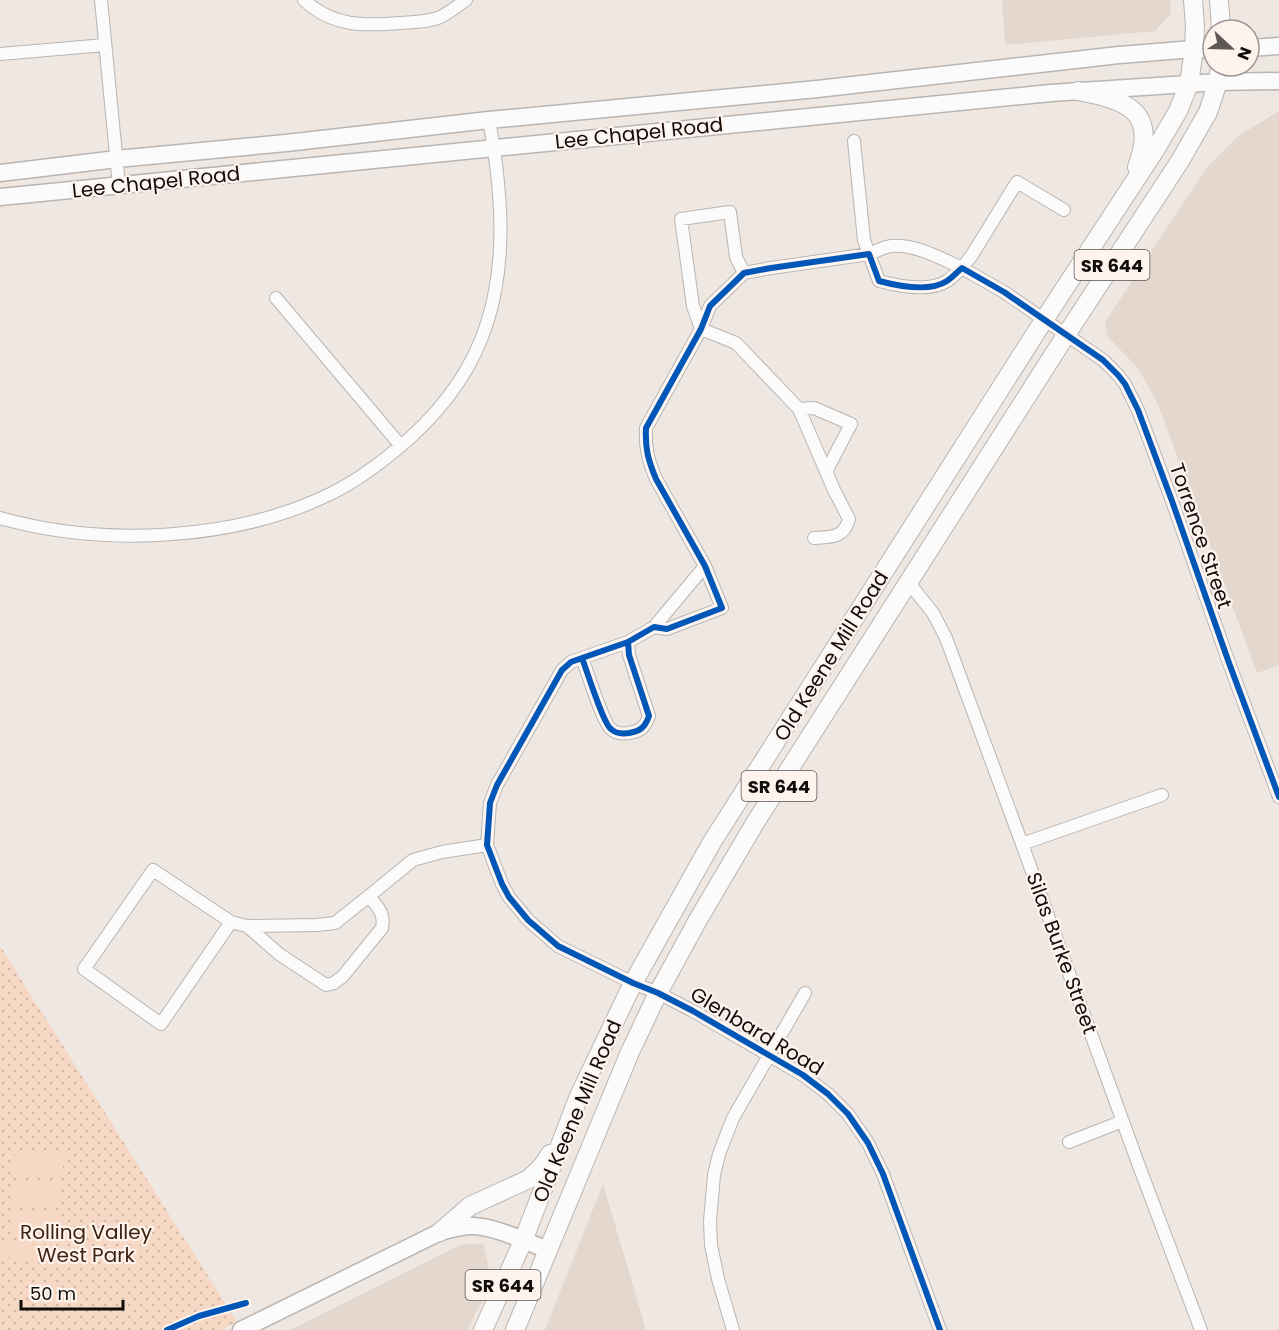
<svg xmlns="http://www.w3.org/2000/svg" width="1279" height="1330" viewBox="0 0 1279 1330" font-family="Poppins,sans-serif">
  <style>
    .built { fill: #e3d7ce }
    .grass { fill: url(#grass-dots) }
    .garden { fill: #f6d8c4 }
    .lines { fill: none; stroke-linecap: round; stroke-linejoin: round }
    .street-casing { stroke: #bab5b1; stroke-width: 14 }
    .secondary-casing { stroke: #bab5b1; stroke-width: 19 }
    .primary-casing { stroke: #bab5b1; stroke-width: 20 }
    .street { stroke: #fcfbfb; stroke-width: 12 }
    .secondary { stroke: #fcfbfb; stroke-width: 16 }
    .primary { stroke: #fcfbfb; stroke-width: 18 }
    .cycleway-casing { stroke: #fef3ed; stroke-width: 10 }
    .cycleway { stroke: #0057b8; stroke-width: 6 }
    .labels { text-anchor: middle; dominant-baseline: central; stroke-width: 4.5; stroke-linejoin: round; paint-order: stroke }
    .shield { fill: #fef3ed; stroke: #58524f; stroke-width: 1.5 }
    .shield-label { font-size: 18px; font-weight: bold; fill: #110d0b }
    .street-label { font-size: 20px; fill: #110d0b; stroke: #fef3ed }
    .park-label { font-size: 20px; fill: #3c210e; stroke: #fef3ed }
  </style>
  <defs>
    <pattern id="grass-dots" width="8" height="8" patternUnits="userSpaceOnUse" patternTransform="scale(1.5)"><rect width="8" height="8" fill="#f6d8c4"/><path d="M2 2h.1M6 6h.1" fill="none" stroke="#d2b8a7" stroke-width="1.8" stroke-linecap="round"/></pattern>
  </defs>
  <rect width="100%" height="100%" fill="#eee7e2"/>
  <path class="built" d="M1002,0H1170L1171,13L1155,31L1005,45Z
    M1279,111V665L1257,673L1158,404L1138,368L1108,337L1105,322L1207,167L1237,137Z
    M603,1184L646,1330H545Z
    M483,1243L492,1282L467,1330H290L460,1245Z"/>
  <path class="grass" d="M0,946L237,1322L220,1330H0Z"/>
  <path class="garden" d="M15,1151L64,1153L62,1178L13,1175Z
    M12,1181L62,1184L61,1207L11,1205Z
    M11,1211L61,1214L59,1237L10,1235Z
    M2,1243L51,1245L50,1259L1,1257Z"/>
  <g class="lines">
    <defs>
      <path id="street" d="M101,0L119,186
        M304,0C333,27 364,26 401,23C413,22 426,22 438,18C448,14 457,6 466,0
        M0,54L105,45
        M854,141L864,240L869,254C875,252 883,247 891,246C915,244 940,258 962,268L972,255L1017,182L1064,210
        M744,273L736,257L730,212L681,219L693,306L701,329L736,343L799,409L814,408L851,424L826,472
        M276,298L401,446
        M799,409L834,490L849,519C844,538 832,537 814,538
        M0,518C103,547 236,541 332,493C361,479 386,459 410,438C445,406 473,368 487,323C508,259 501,185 489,120
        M909,583L933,613L946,638L1022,844L1139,1166L1201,1330
        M654,627L705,566
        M628,642L629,655L649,716C645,727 641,731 629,733C622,734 616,734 611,729C603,723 587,671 582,658L628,642L654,627L667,629L722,608L705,566L656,479C648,460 645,448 646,428L701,329L710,306L744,273L771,268L869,254L879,281C898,286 930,292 947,281C952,278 957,272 962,268L1004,292L1103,360L1118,375L1125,384L1138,410L1172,501L1229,663L1279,797
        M582,658L571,662L562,670L497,785L490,803L487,845L502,884L509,897L528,920L558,946L633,983L658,993L693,1011L803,1075L828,1094L848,1114L868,1143L883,1174L940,1330
        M1022,844L1162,795
        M231,922L161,1024L84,969L153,870L231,922L247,926L317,925L335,923L369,896L413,860L442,852L487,845
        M247,926L279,954L326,985L334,983L343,976L382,928C385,913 378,908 369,896
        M1069,1142L1123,1121
        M733,1330L718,1279L711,1245L710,1221L714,1175L719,1154L733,1118L805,993"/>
      <path id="secondary" d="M1249,48L1279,46
        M0,173L117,159L286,143L489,120L817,89L1119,55L1194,49H1213
        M0,197L1051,93L1218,82L1279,81
        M241,1330L440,1232C451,1229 461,1226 472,1226C494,1226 527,1242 548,1250"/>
      <path id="primary" d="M1219,0L1221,30
        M1078,91C1125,100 1159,110 1137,167
        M440,1232L470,1206L529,1179L543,1165L550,1154
        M483,1330L523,1241L579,1096L633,983L712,842L1044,320L1157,147L1178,111L1189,84L1194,49L1195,26L1193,0
        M515,1330L630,1052L658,993L699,918L755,823L1066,335L1180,161L1208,112L1218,82L1220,66"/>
    </defs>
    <use href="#street" class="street-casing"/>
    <use href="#secondary" class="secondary-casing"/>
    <use href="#primary" class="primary-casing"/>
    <use href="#street" class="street"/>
    <use href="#secondary" class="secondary"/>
    <use href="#primary" class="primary"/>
    <defs>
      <path id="cycleway" d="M628,642L629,655L649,716C645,727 641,731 629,733C622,734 616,734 611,729C603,723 587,671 582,658L628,642L654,627L667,629L722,608L705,566L656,479C648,460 645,448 646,428L701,329L710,306L744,273L771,268L869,254L879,281C898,286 930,292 947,281C952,278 957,272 962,268L1004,292L1103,360L1118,375L1125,384L1138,410L1172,501L1229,663L1279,797
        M582,658L571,662L562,670L497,785L490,803L487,845L502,884L509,897L528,920L558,946L633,983L658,993L693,1011L803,1075L828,1094L848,1114L868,1143L883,1174L940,1330
        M167,1330L199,1316L246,1303"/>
    </defs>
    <use href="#cycleway" class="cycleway-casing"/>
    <use href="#cycleway" class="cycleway"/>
  </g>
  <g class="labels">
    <g class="shield">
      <rect x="1074.5" y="250" width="75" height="30" rx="4.5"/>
      <rect x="741.5" y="771" width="75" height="30" rx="4.5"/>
      <rect x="465.5" y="1270" width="75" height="30" rx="4.5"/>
    </g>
    <g class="shield-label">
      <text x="1112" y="265">SR 644</text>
      <text x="779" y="786">SR 644</text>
      <text x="503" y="1285">SR 644</text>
    </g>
    <g class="street-label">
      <text transform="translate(639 133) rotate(-6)">Lee Chapel Road</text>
      <text transform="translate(156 182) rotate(-6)">Lee Chapel Road</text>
      <text transform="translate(1201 536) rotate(71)">Torrence Street</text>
      <text transform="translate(831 656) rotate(-58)">Old Keene Mill Road</text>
      <text transform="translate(1062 953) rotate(70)">Silas Burke Street</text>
      <text transform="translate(757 1031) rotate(31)">Glenbard Road</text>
      <text transform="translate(577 1111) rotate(-67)">Old Keene Mill Road</text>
    </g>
    <g class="park-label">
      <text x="86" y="1232">Rolling Valley<tspan x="86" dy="23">West Park</tspan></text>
    </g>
  </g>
  <g transform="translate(1231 48) rotate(112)"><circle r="28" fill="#fef3ed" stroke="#9f9793" stroke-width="1.5"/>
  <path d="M0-4.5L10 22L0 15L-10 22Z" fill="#5e5956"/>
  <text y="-9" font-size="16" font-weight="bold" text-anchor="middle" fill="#110d0b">N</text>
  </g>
  <path d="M21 1300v9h102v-9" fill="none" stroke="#110d0b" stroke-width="3"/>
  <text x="30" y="1300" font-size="18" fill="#110d0b" stroke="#fef3ed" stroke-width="4.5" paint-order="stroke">50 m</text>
</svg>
